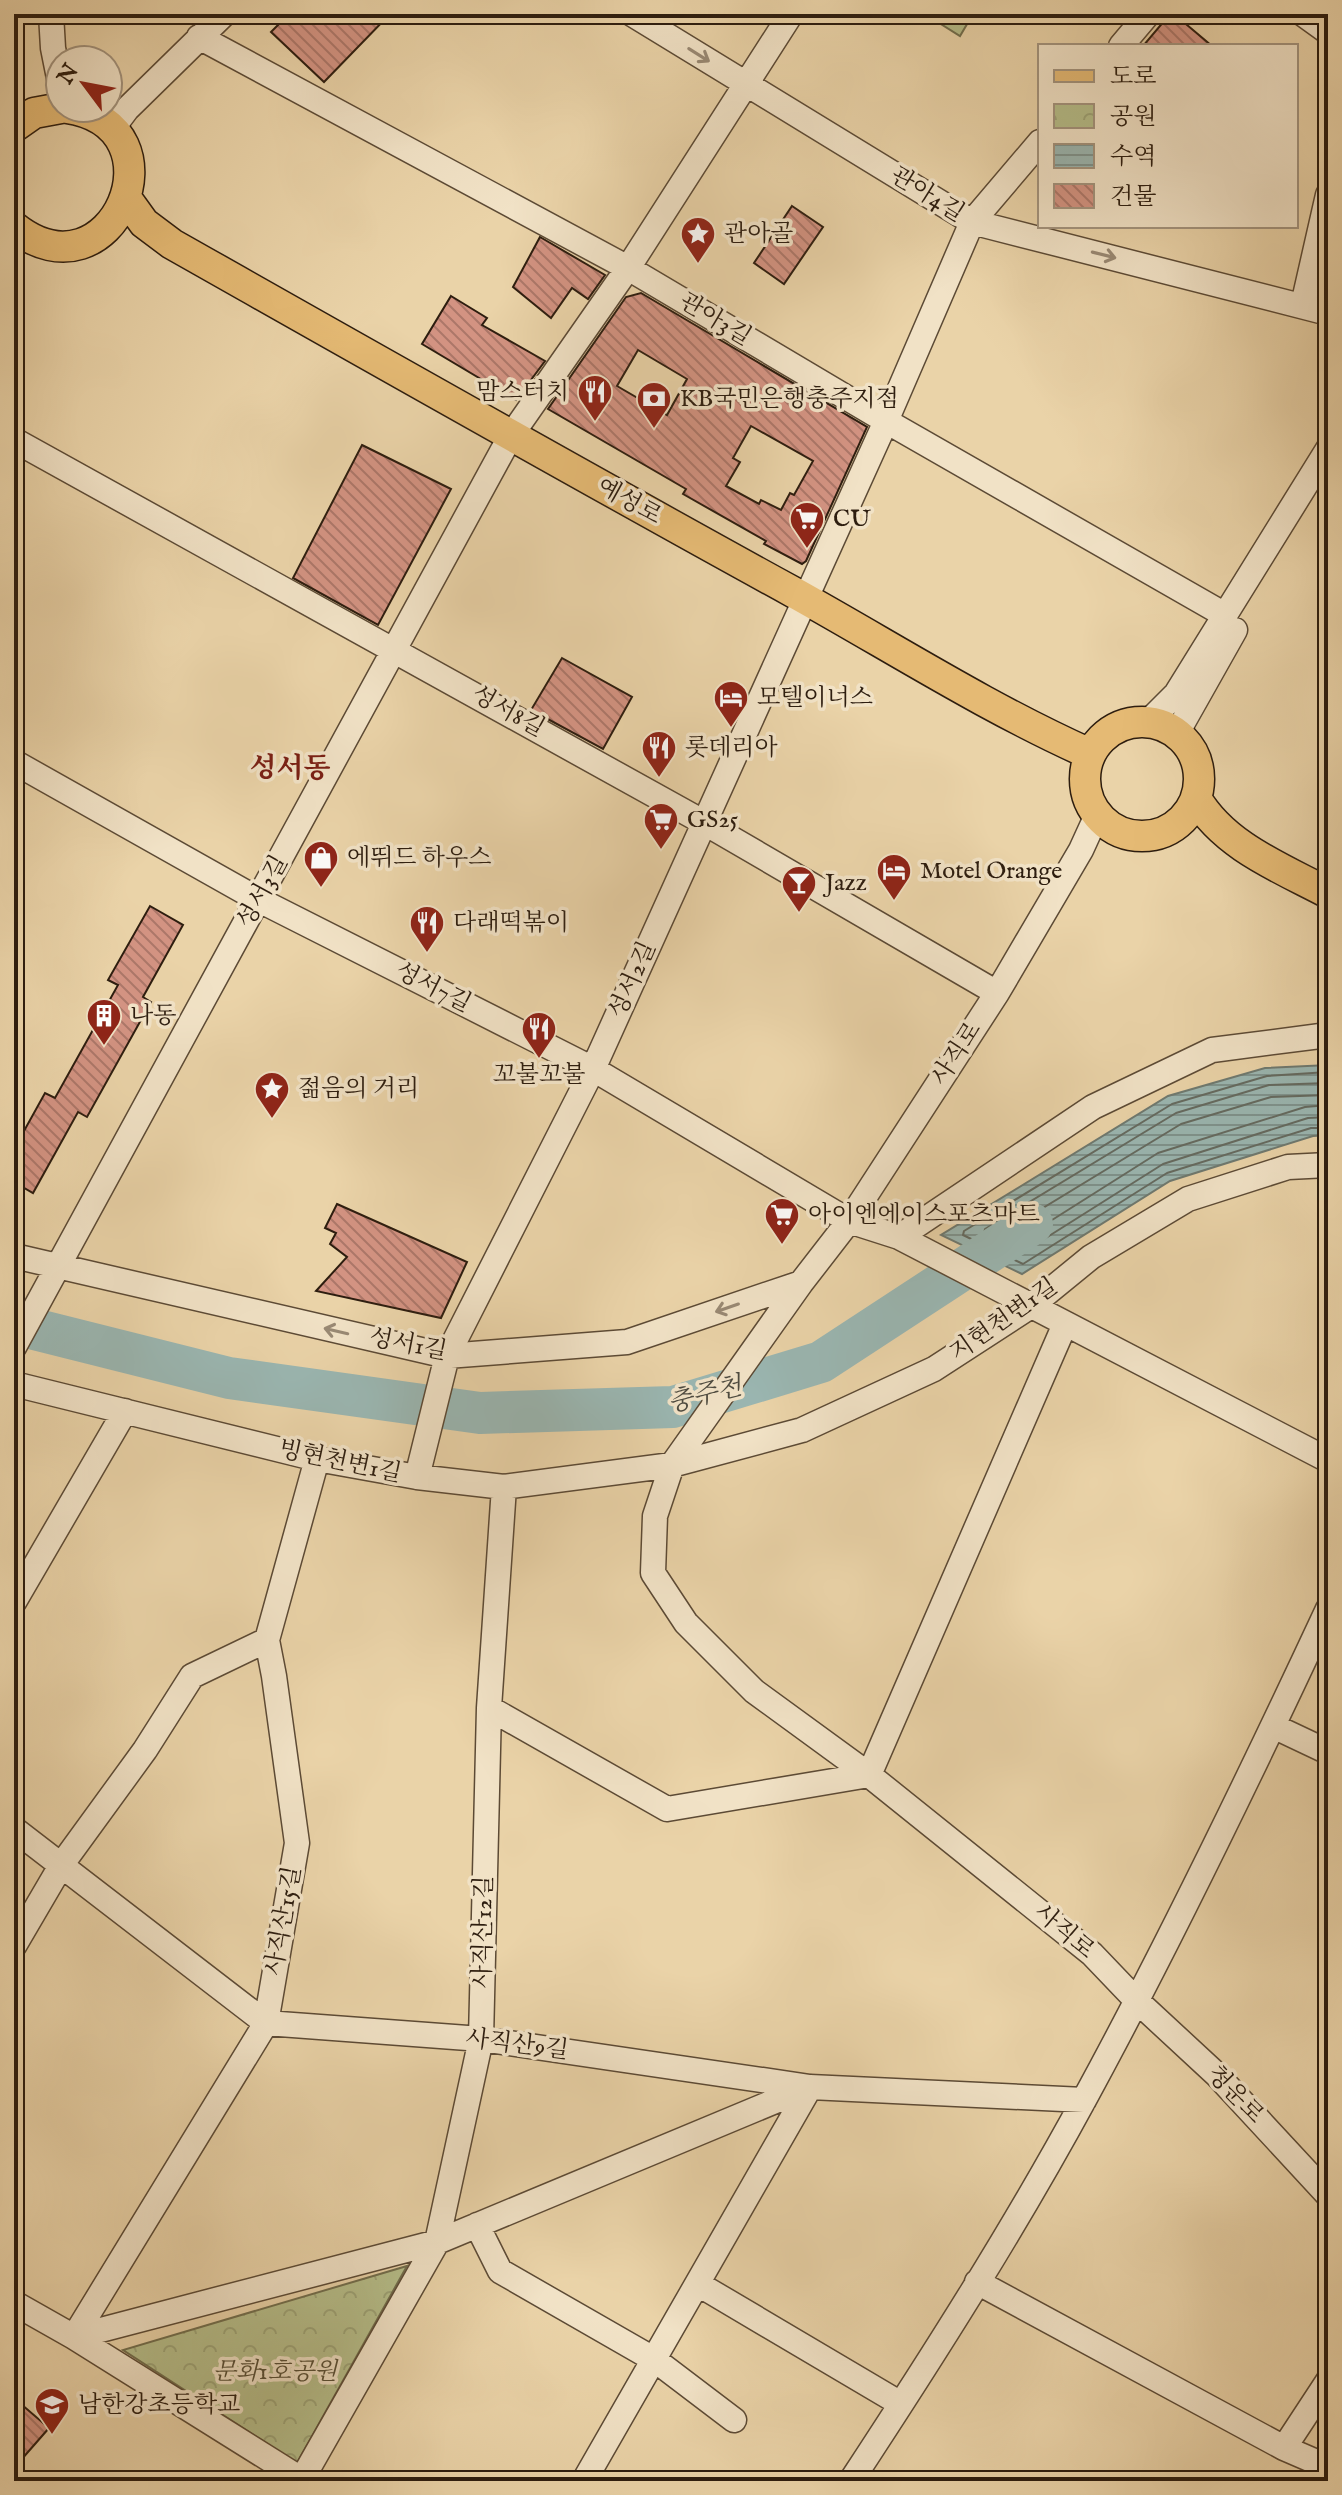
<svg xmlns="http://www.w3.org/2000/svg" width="1342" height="2495" viewBox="0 0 1342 2495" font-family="'IM FELL English','Noto Serif KR',serif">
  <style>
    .park { fill: url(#park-crowns); stroke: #716d4c; stroke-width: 2 }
    .garden { fill: #b5bd89; stroke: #716d4c; stroke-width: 2 }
    .water { fill: url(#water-rules); stroke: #6e7970; stroke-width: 2 }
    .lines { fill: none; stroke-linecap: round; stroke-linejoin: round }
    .shore { stroke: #646a60; stroke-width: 2 }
    .river { stroke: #9ab6b1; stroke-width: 42 }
    .building { fill: url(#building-back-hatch); stroke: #2d1d0f; stroke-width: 2; fill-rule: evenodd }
    .minor-casing { stroke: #5c4a35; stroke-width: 27 }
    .major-casing { stroke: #2d1d0f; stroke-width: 33 }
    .minor { stroke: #f1e2c6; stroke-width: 24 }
    .major { stroke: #e5ba74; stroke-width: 30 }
    .oneway { stroke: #998974 }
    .labels { text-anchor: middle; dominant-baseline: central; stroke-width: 7; stroke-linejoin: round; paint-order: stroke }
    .street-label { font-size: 24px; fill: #2d1d0f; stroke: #f1e2c6 }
    .poi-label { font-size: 24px; fill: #2d1d0f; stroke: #f1e2c6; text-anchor: start }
    .park-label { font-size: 24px; font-style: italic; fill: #564d34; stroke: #f1e2c6 }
    .water-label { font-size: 26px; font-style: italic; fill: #4e4b40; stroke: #f1e2c6 }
    .quarter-label { font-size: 28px; font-weight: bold; fill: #7a1f14; stroke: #f1e2c6 }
  </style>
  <defs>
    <pattern id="park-crowns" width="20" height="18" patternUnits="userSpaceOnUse" patternTransform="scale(2)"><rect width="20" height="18" fill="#b5bd89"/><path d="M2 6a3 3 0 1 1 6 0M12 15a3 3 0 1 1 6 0" fill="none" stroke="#9ca275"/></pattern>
    <pattern id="water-rules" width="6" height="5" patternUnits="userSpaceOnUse" patternTransform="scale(2)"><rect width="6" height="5" fill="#9ab6b1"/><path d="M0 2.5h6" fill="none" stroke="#7e938e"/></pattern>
    <pattern id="building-back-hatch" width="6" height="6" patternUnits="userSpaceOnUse" patternTransform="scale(2)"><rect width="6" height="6" fill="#d39382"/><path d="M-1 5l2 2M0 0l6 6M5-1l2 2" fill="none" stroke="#ac7769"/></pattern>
  </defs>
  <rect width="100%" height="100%" fill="#ead3a8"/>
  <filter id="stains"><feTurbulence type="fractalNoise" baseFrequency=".0025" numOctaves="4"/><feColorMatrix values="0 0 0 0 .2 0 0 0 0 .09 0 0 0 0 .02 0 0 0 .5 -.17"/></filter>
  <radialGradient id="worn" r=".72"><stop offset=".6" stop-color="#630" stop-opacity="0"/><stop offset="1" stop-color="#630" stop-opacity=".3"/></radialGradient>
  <path class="park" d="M407,2266L297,2463L123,2350Z"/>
  <path class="garden" d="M925,14H973L960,36Z"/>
  <path class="water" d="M1328,1065V1135L1313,1136L1170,1181L1022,1274L941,1235L1168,1096L1265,1068Z"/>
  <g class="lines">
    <path class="shore" d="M1328,1072L1267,1076L1172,1104L964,1231L963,1235L1023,1264L1167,1173L1311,1128H1328
      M1328,1083L1269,1085L1176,1113L985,1229L984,1234L1022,1253L1163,1164L1308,1118L1328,1117
      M1328,1095L1271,1097L1181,1124L1010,1228L1009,1233L1022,1239L1158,1153L1305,1107L1328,1105"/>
    <path class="river" d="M14,1324L229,1378L480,1413L673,1407L821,1362L1032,1224"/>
  </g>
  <path class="building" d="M289,14H390L324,82L271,32Z
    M1170,14H1174L1212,46H1143Z
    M792,206L823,227L784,284L754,263Z
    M540,237L605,275L588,299L572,288L551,318L513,287Z
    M641,293L867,427L806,561L802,564L764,544L766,541L683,494L686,489L548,409L626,297ZM638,350L687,379L667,415L617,386ZM751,426L813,461L794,495L790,493L781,510L761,500L759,504L726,486L740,462L733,458Z
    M451,296L487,318L482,325L545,361L516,400L422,344Z
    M362,445L451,489L378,625L293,578Z
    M562,658L632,697L603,749L531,710Z
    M150,906L183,925L143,997L151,1002L87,1117L78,1112L33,1193L14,1182V1149L45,1093L55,1098L118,985L108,980Z
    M337,1204L467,1262L441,1318L316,1291L347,1257L330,1244L336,1233L325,1228Z
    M14,2398L49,2428L14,2468Z"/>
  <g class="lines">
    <defs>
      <path id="minor" d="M51,14L53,48L60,83
        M632,14L972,222L1328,313
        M1303,14L1328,32
        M199,37L628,268L886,421L1225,615
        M1121,46L1148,14
        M115,133L118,121L127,109L224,14
        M1303,305L1328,195
        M14,440L703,822L997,993
        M1149,721L1176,694L1328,449
        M1177,733L1235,630
        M14,762L259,900L593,1069L849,1221L899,1237L1328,1460
        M1097,815L1081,850L997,993L849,1221L801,1283L672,1465L655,1516L653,1573L686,1623L754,1691L869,1775L1092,1954L1136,2000L1217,2075L1328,2195
        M899,1237L1093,1107L1212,1050L1328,1035
        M14,1256L447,1356L627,1342L801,1283
        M14,1347L510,437L628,268L791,14
        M14,1384L317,1459L417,1477L504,1487L672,1465L802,1430L934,1369L1031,1306L1091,1257L1188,1199L1288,1167L1328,1165
        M417,1477L447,1356L593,1069L886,421L972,222L1040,142
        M14,1602L125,1411
        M489,1708L667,1809L869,1775L1065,1324
        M1273,1726L1328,1752
        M14,1829L266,2023L481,2039L810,2087L1084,2100
        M14,1946L62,1864L145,1750L192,1676L267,1640
        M477,2225L500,2271L655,2360L734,2420
        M977,2282L1284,2448L1328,2467
        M698,2284L901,2404
        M14,2303L74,2337L304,2481
        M74,2337L266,2023L297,1843L274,1676L267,1640L317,1459
        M74,2337L437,2242L809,2087
        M1284,2448L1328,2381
        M301,2481L437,2242L481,2039L489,1708L504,1487
        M584,2481L810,2087
        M851,2481C933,2356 1014,2229 1085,2098C1172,1938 1251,1774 1328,1609"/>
      <path id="major" d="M14,127L34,113L61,108
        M126,198L144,223L172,244C379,361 585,478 793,592C892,647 987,708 1090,754
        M14,227C112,305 188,126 67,108
        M1085 779a57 57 0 1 1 114 0a57 57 0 1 1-114 0Z
        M1196,798C1224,846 1281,868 1328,893"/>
    </defs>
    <use href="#minor" class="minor-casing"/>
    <use href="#major" class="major-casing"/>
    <use href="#minor" class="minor"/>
    <use href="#major" class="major"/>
  </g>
  <defs><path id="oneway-shaft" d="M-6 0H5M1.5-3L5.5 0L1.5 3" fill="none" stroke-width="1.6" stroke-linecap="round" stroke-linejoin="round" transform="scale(2)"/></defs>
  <g class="oneway">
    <use href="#oneway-shaft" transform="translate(699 55) rotate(32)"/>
    <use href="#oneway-shaft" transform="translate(1104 255) rotate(14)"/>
    <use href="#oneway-shaft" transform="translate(727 1308) rotate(161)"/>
    <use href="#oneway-shaft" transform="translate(336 1331) rotate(-167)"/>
  </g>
  <defs>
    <symbol id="sight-pin" viewBox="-11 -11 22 30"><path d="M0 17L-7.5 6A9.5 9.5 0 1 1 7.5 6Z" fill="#8f2418" stroke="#f1e2c6"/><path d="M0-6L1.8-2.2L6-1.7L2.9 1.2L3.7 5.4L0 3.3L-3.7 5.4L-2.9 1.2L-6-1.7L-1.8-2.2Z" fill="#fff"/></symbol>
    <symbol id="restaurant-pin" viewBox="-11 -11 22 30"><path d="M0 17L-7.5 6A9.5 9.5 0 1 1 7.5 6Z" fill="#8f2418" stroke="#f1e2c6"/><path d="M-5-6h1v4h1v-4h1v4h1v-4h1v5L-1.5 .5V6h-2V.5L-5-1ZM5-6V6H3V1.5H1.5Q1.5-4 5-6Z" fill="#fff"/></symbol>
    <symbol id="bank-pin" viewBox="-11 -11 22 30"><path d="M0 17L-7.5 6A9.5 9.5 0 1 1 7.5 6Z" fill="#8f2418" stroke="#f1e2c6"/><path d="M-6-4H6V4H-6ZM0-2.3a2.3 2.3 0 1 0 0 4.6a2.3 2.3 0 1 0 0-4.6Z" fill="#fff"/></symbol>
    <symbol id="supermarket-pin" viewBox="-11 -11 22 30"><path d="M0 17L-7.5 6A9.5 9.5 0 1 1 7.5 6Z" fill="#8f2418" stroke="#f1e2c6"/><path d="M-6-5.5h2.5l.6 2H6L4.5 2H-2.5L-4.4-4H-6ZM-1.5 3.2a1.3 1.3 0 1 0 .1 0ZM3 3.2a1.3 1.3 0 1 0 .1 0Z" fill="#fff"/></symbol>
    <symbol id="hotel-pin" viewBox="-11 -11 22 30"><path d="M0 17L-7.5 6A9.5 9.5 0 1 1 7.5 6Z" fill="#8f2418" stroke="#f1e2c6"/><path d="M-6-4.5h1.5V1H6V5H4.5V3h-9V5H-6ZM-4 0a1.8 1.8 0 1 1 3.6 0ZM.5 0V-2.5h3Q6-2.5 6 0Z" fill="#fff"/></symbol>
    <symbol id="shop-pin" viewBox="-11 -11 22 30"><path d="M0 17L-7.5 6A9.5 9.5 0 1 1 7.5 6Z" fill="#8f2418" stroke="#f1e2c6"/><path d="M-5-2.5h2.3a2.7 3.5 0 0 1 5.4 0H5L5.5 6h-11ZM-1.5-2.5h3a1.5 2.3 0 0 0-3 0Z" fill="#fff"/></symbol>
    <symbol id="bar-pin" viewBox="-11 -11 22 30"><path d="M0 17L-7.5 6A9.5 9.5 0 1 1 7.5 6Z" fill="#8f2418" stroke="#f1e2c6"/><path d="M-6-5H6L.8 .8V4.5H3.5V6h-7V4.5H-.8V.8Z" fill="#fff"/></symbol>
    <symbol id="building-pin" viewBox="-11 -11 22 30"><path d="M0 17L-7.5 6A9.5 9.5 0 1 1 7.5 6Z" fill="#8f2418" stroke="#f1e2c6"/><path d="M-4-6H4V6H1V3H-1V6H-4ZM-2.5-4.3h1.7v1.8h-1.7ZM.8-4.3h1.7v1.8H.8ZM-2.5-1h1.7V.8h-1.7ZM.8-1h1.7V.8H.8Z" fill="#fff"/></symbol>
    <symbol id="school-pin" viewBox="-11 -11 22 30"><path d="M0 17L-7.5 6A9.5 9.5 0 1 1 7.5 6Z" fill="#8f2418" stroke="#f1e2c6"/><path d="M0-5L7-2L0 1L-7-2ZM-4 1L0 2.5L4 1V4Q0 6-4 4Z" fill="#fff"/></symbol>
  </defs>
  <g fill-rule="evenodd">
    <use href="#sight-pin" x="678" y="214" width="40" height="54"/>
    <use href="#restaurant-pin" x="575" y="372" width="40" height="54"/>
    <use href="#bank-pin" x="634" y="379" width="40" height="54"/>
    <use href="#supermarket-pin" x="787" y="499" width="40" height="54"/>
    <use href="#hotel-pin" x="711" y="678" width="40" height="54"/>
    <use href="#restaurant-pin" x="639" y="728" width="40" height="54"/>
    <use href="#supermarket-pin" x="641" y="800" width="40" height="54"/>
    <use href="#shop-pin" x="301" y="838" width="40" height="54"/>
    <use href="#hotel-pin" x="874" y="851" width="40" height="54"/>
    <use href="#bar-pin" x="779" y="863" width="40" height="54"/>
    <use href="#restaurant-pin" x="407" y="903" width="40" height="54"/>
    <use href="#building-pin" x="84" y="996" width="40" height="54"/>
    <use href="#restaurant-pin" x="519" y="1009" width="40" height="54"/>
    <use href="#sight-pin" x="252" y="1069" width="40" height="54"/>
    <use href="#supermarket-pin" x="762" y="1195" width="40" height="54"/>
    <use href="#school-pin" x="32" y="2385" width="40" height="54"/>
  </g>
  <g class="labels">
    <g class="street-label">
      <text transform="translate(927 195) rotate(32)">관아4길</text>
      <text transform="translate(715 320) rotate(31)">관아3길</text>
      <text transform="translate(629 502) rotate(29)">예성로</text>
      <text transform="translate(508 712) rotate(29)">성서8길</text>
      <text transform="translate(263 892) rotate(-61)">성서3길</text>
      <text transform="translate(633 980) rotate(-66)">성서2길</text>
      <text transform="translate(433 988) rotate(27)">성서7길</text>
      <text transform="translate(957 1054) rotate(-57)">사직로</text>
      <text transform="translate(1004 1320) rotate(-35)">지현천변1길</text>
      <text transform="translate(408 1345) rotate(11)">성서1길</text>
      <text transform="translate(340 1462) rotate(12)">빙현천변1길</text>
      <text transform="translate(284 1921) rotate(-80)">사직산15길</text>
      <text transform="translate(484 1932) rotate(-89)">사직산12길</text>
      <text transform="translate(1064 1932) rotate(40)">사직로</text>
      <text transform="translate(517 2045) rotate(7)">사직산9길</text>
      <text transform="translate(1235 2095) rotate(46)">청운로</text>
    </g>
    <g class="poi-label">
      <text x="724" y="234">관아골</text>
      <text x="569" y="392" text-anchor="end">맘스터치</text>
      <text x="680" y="399">KB국민은행충주지점</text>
      <text x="833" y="519">CU</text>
      <text x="757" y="698">모텔이너스</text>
      <text x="685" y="748">롯데리아</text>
      <text x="687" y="820">GS25</text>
      <text x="347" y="858">에뛰드 하우스</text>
      <text x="920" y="871">Motel Orange</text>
      <text x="825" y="883">Jazz</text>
      <text x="453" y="923">다래떡볶이</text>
      <text x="130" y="1016">나동</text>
      <text x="539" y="1075" text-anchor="middle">꼬불꼬불</text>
      <text x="298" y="1089">젊음의 거리</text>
      <text x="808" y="1215">아이엔에이스포츠마트</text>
      <text x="78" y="2405">남한강초등학교</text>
    </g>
    <g class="park-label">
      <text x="275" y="2372">문화1호공원</text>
    </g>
    <g class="water-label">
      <text transform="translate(705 1395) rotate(-14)">충주천</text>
    </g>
    <g class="quarter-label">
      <text x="290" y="769">성서동</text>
    </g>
  </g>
  <rect width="1342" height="2495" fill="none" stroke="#ead3a8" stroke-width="48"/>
  <rect x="16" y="16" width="1310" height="2463" fill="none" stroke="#2d1d0f" stroke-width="4"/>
  <rect x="24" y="24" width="1294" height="2447" fill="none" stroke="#2d1d0f" stroke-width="2"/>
  <rect x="1038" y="44" width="260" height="184" fill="#f1e2c6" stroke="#a3937d" stroke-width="2"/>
  <rect x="1054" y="70" width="40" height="12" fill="#e5ba74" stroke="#a3937d" stroke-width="2"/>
  <text x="1110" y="84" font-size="24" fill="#2d1d0f">도로</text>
  <rect x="1054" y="104" width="40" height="24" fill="url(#park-crowns)" stroke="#a3937d" stroke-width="2"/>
  <text x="1110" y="124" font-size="24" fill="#2d1d0f">공원</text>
  <rect x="1054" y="144" width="40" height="24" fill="url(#water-rules)" stroke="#a3937d" stroke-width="2"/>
  <text x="1110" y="164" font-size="24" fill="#2d1d0f">수역</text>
  <rect x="1054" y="184" width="40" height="24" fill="url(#building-back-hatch)" stroke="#a3937d" stroke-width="2"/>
  <text x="1110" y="204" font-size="24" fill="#2d1d0f">건물</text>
  <g transform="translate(84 84) rotate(302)"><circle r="38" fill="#f1e2c6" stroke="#a3937d" stroke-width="2"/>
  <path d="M0-6L14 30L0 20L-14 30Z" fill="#8f2418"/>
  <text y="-12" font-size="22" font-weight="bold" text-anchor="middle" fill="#2d1d0f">N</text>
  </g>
  <rect width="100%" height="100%" filter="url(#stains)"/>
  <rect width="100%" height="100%" fill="url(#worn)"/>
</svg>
